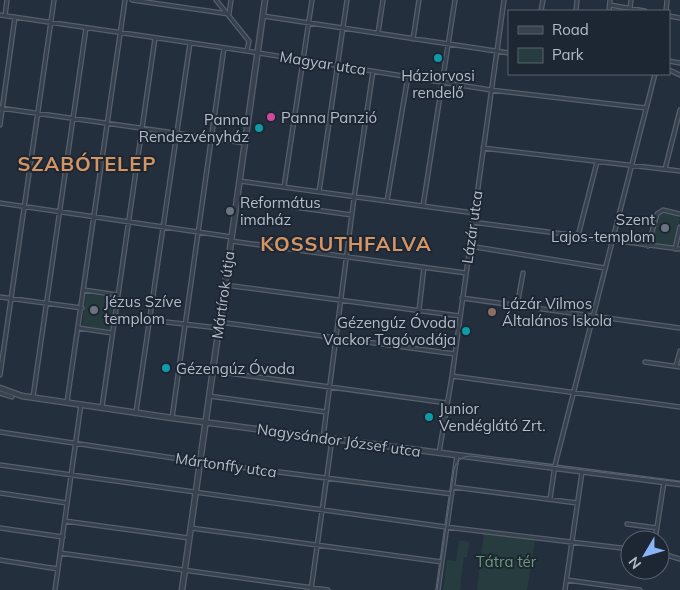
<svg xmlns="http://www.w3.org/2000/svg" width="680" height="590" viewBox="0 0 680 590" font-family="Mulish,sans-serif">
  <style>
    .green { fill: #263c3f }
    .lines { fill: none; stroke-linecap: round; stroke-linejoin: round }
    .minor-casing { stroke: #565f6c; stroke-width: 5.5 }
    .tertiary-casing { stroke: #565f6c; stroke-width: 7 }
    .minor { stroke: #38414e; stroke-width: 3 }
    .tertiary { stroke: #38414e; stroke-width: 4.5 }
    .tram { stroke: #5a6575; stroke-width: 1 }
    .culture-dot { fill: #0f9aa8; stroke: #1d2633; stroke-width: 2 }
    .hotel-dot { fill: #d1479c; stroke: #1d2633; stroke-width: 2 }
    .worship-dot { fill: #6b7280; stroke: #1d2633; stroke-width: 2 }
    .education-dot { fill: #8d6e63; stroke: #1d2633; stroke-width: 2 }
    .labels { text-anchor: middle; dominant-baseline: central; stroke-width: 4; stroke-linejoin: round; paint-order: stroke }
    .street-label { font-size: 15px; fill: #b4bcc9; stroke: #1d2633 }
    .poi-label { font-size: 15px; fill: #b4bcc9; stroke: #1d2633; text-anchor: start }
    .park-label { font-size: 15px; fill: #6b9a76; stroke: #1d2633 }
    .district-label { font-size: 20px; font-weight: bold; letter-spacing: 1px; fill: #d59563; stroke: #1d2633 }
  </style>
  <rect width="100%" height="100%" fill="#242f3e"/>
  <path class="green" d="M662,213L677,216L680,219L674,247L651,243L658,215Z
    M86,294L114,297L110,330L82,326Z
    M484,532L535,540L527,590H477Z
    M459,540L469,542L467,557H464L460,590H443L447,560L456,561Z"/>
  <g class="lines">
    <defs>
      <path id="minor" d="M132,0L229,14L231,0
        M216,0L249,41L247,51
        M610,5L645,11
        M630,9L631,0
        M541,11L543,0
        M576,11L577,0
        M609,11L610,0
        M666,11L667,0
        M0,15L240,50L491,90L646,108
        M5,16L7,0
        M263,16L509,53
        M669,16L680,18
        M378,33L383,0
        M413,39L419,0
        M669,61L680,63
        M669,70L680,75
        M0,108L245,143
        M0,125L15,17
        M483,148L680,171
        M665,169L680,110
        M240,181L474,213
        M284,187L312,0
        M319,192L347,0
        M237,199L352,215
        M387,201L408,76
        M0,203L232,237
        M423,206L455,0
        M472,222L680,249
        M578,236L597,162
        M231,241L466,273
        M469,246L605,268
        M648,246L657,214L663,210L680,214
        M675,249L680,227
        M225,285L460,316
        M84,290L118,295
        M0,297L82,308
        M462,298L680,328
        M517,306L523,273
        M419,310L424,267
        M115,316L218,328
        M219,322L455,354
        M78,328L112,333
        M645,362L680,367
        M676,366L680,351
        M213,371L447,403
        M0,375L54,0
        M452,376L680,407
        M0,393L12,397
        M209,396L326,412
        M33,397L86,28
        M67,402L125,0
        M102,407L155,38
        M136,412L190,43
        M172,418L224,48
        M0,432L200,462L452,494
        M323,438L354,198L373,71
        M439,453L452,376L504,0
        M0,465L446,527L630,549
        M453,487L577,503
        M0,493L67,503
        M550,499L555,465L655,74
        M65,521L189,538
        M627,524L657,528
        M0,528L63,537
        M191,528L442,562
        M655,540L664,482
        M60,553L328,590
        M660,553L680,559
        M0,560L58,569
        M567,580L640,590
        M55,590L81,404
        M311,590L332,439
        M438,590L457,455
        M565,590L582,472"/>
      <path id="tertiary" d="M0,388L22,396L172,418L680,484
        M182,590L265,0"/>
    </defs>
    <use href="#minor" class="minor-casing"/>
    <use href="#tertiary" class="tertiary-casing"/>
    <use href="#minor" class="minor"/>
    <use href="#tertiary" class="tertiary"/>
    <path class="tram" d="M437,590L454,469C457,461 462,456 471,456L680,482"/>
  </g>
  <g class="culture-dot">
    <circle cx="438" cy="58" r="5"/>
    <circle cx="259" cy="128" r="5"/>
    <circle cx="466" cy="331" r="5"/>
    <circle cx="166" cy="368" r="5"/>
    <circle cx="429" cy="417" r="5"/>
  </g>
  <circle class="hotel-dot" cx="271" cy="117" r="5"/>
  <g class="worship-dot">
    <circle cx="230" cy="211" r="5"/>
    <circle cx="665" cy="228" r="5"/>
    <circle cx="94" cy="310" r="5"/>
  </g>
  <circle class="education-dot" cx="492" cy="312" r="5"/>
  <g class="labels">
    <g class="street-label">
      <text transform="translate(323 63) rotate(9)">Magyar utca</text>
      <text transform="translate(472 227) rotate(-82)">Lázár utca</text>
      <text transform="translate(223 295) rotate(-82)">Mártírok útja</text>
      <text transform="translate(339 440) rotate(8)">Nagysándor József utca</text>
      <text transform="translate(226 465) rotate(8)">Mártonffy utca</text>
    </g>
    <g class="poi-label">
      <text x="438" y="75" text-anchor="middle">Háziorvosi<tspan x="438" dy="17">rendelő</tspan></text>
      <text x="281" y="117">Panna Panzió</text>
      <text x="249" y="119" text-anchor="end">Panna<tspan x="249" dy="17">Rendezvényház</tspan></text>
      <text x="240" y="202">Református<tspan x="240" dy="17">imaház</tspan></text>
      <text x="655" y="219" text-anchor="end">Szent<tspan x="655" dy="17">Lajos-templom</tspan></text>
      <text x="104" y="301">Jézus Szíve<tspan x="104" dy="17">templom</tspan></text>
      <text x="502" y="303">Lázár Vilmos<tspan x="502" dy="17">Általános Iskola</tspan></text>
      <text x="456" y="322" text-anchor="end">Gézengúz Óvoda<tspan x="456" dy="17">Vackor Tagóvodája</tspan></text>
      <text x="176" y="368">Gézengúz Óvoda</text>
      <text x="439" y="408">Junior<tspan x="439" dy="17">Vendéglátó Zrt.</tspan></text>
    </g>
    <g class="park-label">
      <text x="506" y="561">Tátra tér</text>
    </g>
    <g class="district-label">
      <text x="87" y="163">SZABÓTELEP</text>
      <text x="346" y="243">KOSSUTHFALVA</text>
    </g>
  </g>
  <rect x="508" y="10" width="162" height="65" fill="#1d2633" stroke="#59626f"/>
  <rect x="518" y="26" width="25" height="8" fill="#38414e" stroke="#59626f"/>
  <text x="552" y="35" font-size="15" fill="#b4bcc9">Road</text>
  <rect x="518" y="48" width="25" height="15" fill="#263c3f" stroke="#59626f"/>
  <text x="552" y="60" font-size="15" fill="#b4bcc9">Park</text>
  <g transform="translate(645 555) rotate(232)"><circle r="24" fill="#1d2633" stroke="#59626f"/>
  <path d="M0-4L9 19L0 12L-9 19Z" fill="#8ab4f8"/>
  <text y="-8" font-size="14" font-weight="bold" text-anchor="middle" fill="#b4bcc9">N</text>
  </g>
</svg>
